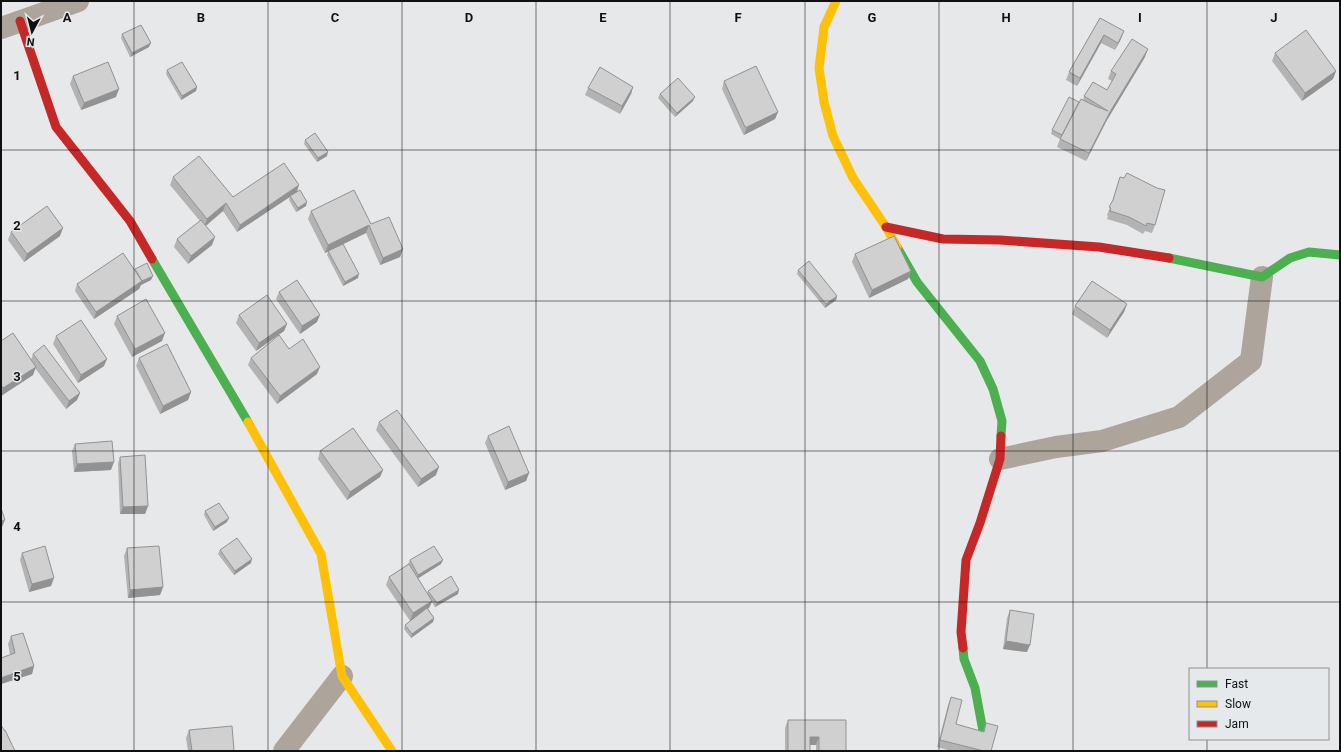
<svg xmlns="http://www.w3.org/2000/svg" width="1341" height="752" viewBox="0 0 1341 752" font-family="Roboto,sans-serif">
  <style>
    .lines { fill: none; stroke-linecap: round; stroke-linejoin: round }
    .street { stroke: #ada49c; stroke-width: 22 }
    .fast { stroke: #4caf50; stroke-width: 9 }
    .slow { stroke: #ffc107; stroke-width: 9 }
    .jam { stroke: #c62828; stroke-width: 9 }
    .wall { fill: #b3b3b4 }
    .shaded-wall { fill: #929292 }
    .building { fill: #d0d0d1; stroke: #929292 }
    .grid { fill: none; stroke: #0f1011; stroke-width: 1; stroke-opacity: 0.55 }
    .grid-label { font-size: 13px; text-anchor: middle; font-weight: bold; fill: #0f1011; stroke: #e5e9eb; stroke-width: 3; stroke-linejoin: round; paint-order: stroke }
  </style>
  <rect width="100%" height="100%" fill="#e6e8ea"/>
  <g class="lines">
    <path class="street" d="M1,28L78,1
      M1000,459L1056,447L1102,441L1179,417L1251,361L1262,277
      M284,751L342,676"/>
    <path class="fast" d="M897,247L917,282L980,361L993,389L1002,421L1001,436
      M1169,258L1262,277L1290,258L1309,252L1340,255
      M152,259L248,422
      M963,648L964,659L975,688L983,731L981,740L983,751"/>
    <path class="slow" d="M836,1L824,27L819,68L824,102L833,136L853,178L886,227L897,247
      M248,422L321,554L342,676L392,751"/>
    <path class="jam" d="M20,21L56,127L130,221L152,259
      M886,227L943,239L1000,240L1099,247L1169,258
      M963,648L961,632L966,560L980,523L1000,459L1001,436"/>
  </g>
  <path class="wall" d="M1100,18L1121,39L1115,50L1101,43L1077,86L1066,80L1069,72Z
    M122,34L149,47L130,57L121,38Z
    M1275,53L1336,71L1333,79L1302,101L1272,61Z
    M1145,57L1107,120L1086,161L1057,147L1060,139L1051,134L1052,130L1079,102L1083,100L1084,96L1107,90L1112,81L1108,79L1111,71Z
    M167,70L197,87L196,91L181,100L166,74Z
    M73,76L116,97L81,110L70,84Z
    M724,81L778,112L775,119L744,135L743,134L722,89Z
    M633,87L631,94L620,114L585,95L588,88Z
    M660,94L693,101L675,117L658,98Z
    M305,140L327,156L317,162L304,144Z
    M173,177L233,197L297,192L306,206L296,212L289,200L290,197L237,232L223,211L206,226L212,245L188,264L174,247L177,239L200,221L170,185Z
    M1120,177L1155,225L1152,233L1145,231L1143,234L1127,225L1107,219L1108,216L1107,215L1112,202Z
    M311,211L371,224L403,249L400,257L380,265L366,233L343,244L358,278L343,286L327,255L328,252L325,253L308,219Z
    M11,232L60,236L24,262L8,240Z
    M855,254L911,271L908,279L869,298L852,262Z
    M135,269L151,280L141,285L139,289L94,319L75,291L77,284L134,270Z
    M798,270L837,296L836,300L825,308L797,274Z
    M279,292L317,322L300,334L276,299Z
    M1127,304L1124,312L1107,338L1072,314L1075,306Z
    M239,315L287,324L284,331L256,351L236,323Z
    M117,316L162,341L132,357L114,324Z
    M56,336L104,366L78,383L53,344Z
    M1,341L31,360L33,354L80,393L77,400L66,409L35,368L33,375L1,396Z
    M139,358L191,392L188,400L160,414L136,366Z
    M251,358L317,374L277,404L248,365Z
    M379,422L436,475L418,487L376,430Z
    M488,436L529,473L526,481L505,490L485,443Z
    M75,444L111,470L74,472L72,451Z
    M320,451L383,470L380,477L347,500L318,459Z
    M120,457L148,506L145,514H120L118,464Z
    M205,511L227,522L213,531L204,515Z
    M127,548L163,587L160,595L128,598L124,556Z
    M220,550L251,563L234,575L218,554Z
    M22,553L51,586L29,592L20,560Z
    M410,560L441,564L418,578L427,593L428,591L458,594L435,607L432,602L429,608L428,609L434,618L433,622L411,638L404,629L405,625L410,621L386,585L389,577L408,564Z
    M1010,610L1027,652L1003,649L1007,618Z
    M11,636L34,666L32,674L1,684V658L10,655L8,644Z
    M951,697L956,724L983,732L986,723L991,751H951L937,747L948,705Z
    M788,720L846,751H816V745H810V751H785V728Z
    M189,730L234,751H188L186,738Z"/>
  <path class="shaded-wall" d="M1124,31L1121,39L1115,50L1118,43Z
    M1104,35L1101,43L1077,86L1080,78Z
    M151,43L149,47L130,57L132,53Z
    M1148,49L1145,57L1107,120L1086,161L1089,153L1110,112Z
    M1336,71L1333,79L1302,101L1305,93Z
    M197,87L196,91L181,100L182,96Z
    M633,87L631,94L620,114L622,106Z
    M119,89L116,97L81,110L84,103Z
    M695,97L693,101L675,117L677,113Z
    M778,112L775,119L744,135L747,127Z
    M328,152L327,156L317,162L318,158Z
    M299,185L297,192L237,232L240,225Z
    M307,202L306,206L296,212L298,208Z
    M226,203L223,211L204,227L207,219Z
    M369,225L366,233L325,253L328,245Z
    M63,228L60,236L24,262L27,254Z
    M215,237L212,245L188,264L191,256Z
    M403,249L400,257L380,265L383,258Z
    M911,271L908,279L869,298L872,290Z
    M359,274L358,278L343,286L345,282Z
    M153,276L151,280L141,285L139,289L94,319L96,312L141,281Z
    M837,296L836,300L825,308L826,304Z
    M1127,304L1124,312L1107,338L1110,330Z
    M320,315L317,322L300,334L302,326Z
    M287,324L284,331L256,351L259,343Z
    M165,333L162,341L132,357L135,349Z
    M107,359L104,366L78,383L81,375Z
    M36,367L33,375L1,396L3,388Z
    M320,367L317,374L277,404L280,396Z
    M191,392L188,400L160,414L163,406Z
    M80,393L77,400L66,409L69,401Z
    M114,462L111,470L74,472L77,464Z
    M439,467L436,475L418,487L421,479Z
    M383,470L380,477L347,500L350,492Z
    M529,473L526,481L505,490L508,482Z
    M148,506L145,514H120L123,507Z
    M229,518L227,522L213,531L215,527Z
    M5,520L2,527L1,528V521Z
    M252,559L251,563L234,575L235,571Z
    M443,560L441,564L417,579L418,575Z
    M54,578L51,586L29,592L32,584Z
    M163,587L160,595L128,598L130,590Z
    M459,590L458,594L435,607L437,603Z
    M432,601L429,608L410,621L413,613Z
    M434,618L433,622L411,638L412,634Z
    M1006,641L1030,645L1027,652L1003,649Z
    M34,666L32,674L1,684V678Z
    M810,737H819L816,745H807Z"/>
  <path class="building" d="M1100,18L1124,31L1118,43L1104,35L1080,78L1069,72Z
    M141,25L151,43L132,53L122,34Z
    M1306,30L1336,71L1305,93L1275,53Z
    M1132,39L1148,49L1110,112L1090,151L1089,153L1060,139L1081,99L1095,106L1108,111L1084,96L1093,82L1107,90L1116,74L1111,71Z
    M108,62L119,89L84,103L73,76Z
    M182,62L197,87L182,96L167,70Z
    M756,66L778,112L747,127H745L724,81Z
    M600,67L633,87L622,106L588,88Z
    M678,78L695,97L677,113L660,94Z
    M1069,97L1079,102L1062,135L1052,130Z
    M315,133L328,152L318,158L305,140Z
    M199,156L233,197L284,163L299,185L240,225L226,203L207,219L173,177Z
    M1127,173L1157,188L1165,190L1155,225L1147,223L1146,226L1129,217L1110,211L1111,208L1109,207L1113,200L1120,177L1124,178Z
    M300,190L307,202L298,208L290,196Z
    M354,190L371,224L389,217L403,249L383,258L369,225L328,245L311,211Z
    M47,206L63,228L27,254L11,232Z
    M201,220L215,237L191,256L177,239Z
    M894,236L911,271L872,290L855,254Z
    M343,244L359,274L345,282L328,251Z
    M123,253L142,281L96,312L77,284Z
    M809,261L837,296L826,304L798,270Z
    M147,263L153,276L142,281L135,269Z
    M297,280L320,315L302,326L279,292Z
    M1092,281L1127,304L1110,330L1075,306Z
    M267,295L287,324L259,343L239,315Z
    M146,299L165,333L135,349L117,316Z
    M81,320L107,359L81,375L56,336Z
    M13,333L36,367L3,388L1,385V341Z
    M279,335L289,349L303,339L320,367L280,396L251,358Z
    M167,344L191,392L163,406L139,358Z
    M44,345L80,393L69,401L33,354Z
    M397,410L439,467L421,479L379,422Z
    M509,426L529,473L508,482L488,436Z
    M353,428L383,470L350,492L320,451Z
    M112,441L114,462L77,464L75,444Z
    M145,455L148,506L123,507L120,457Z
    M219,503L229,518L215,527L205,511Z
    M1,508L5,520L1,521Z
    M237,538L252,559L235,571L220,550Z
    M45,546L54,578L32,584L22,553Z
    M159,546L163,587L130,590L127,548Z
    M434,546L443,560L418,575L410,560Z
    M409,564L432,601L413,613L389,577Z
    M451,576L459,590L437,603L428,591Z
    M427,608L434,618L412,634L405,625Z
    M1010,610L1034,614L1030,645L1006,641Z
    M23,633L34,666L1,678V658L15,653L11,636Z
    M951,697L962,700L956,724L984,732L986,723L998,726L991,751H984L940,740Z
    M788,720H846V751H819V737H810V751H788Z
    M1,725L4,730H5L15,751H1Z
    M232,726L234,751H192L189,730Z"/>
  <path class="grid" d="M134,1V751M268,1V751M402,1V751M536,1V751M670,1V751M805,1V751M939,1V751M1073,1V751M1207,1V669M1,150H1340M1,301H1340M1,451H1340M1,602H1340M1207,739V751"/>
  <g class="grid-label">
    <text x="67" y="22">A</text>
    <text x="201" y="22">B</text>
    <text x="335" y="22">C</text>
    <text x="469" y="22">D</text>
    <text x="603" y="22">E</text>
    <text x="738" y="22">F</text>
    <text x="872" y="22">G</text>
    <text x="1006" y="22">H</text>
    <text x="1140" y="22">I</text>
    <text x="1274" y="22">J</text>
    <text x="17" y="80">1</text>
    <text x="17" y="230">2</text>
    <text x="17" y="381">3</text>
    <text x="17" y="531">4</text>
    <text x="17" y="681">5</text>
  </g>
  <rect width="1341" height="752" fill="none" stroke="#0f1011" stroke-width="4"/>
  <rect x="1189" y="668" width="140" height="72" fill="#e5e9eb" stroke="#8f9294"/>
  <rect x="1197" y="681" width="20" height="6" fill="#4caf50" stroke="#8f9294"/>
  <text x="1225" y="688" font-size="12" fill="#0f1011">Fast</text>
  <rect x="1197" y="701" width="20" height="6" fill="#ffc107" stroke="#8f9294"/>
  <text x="1225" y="708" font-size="12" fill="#0f1011">Slow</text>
  <rect x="1197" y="721" width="20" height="6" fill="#c62828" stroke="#8f9294"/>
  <text x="1225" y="728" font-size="12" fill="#0f1011">Jam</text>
  <g transform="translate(32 32) rotate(187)" stroke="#e5e9eb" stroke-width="3" paint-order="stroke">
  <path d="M0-3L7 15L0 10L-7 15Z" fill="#0f1011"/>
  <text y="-6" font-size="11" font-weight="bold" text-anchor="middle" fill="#0f1011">N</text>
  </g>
</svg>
